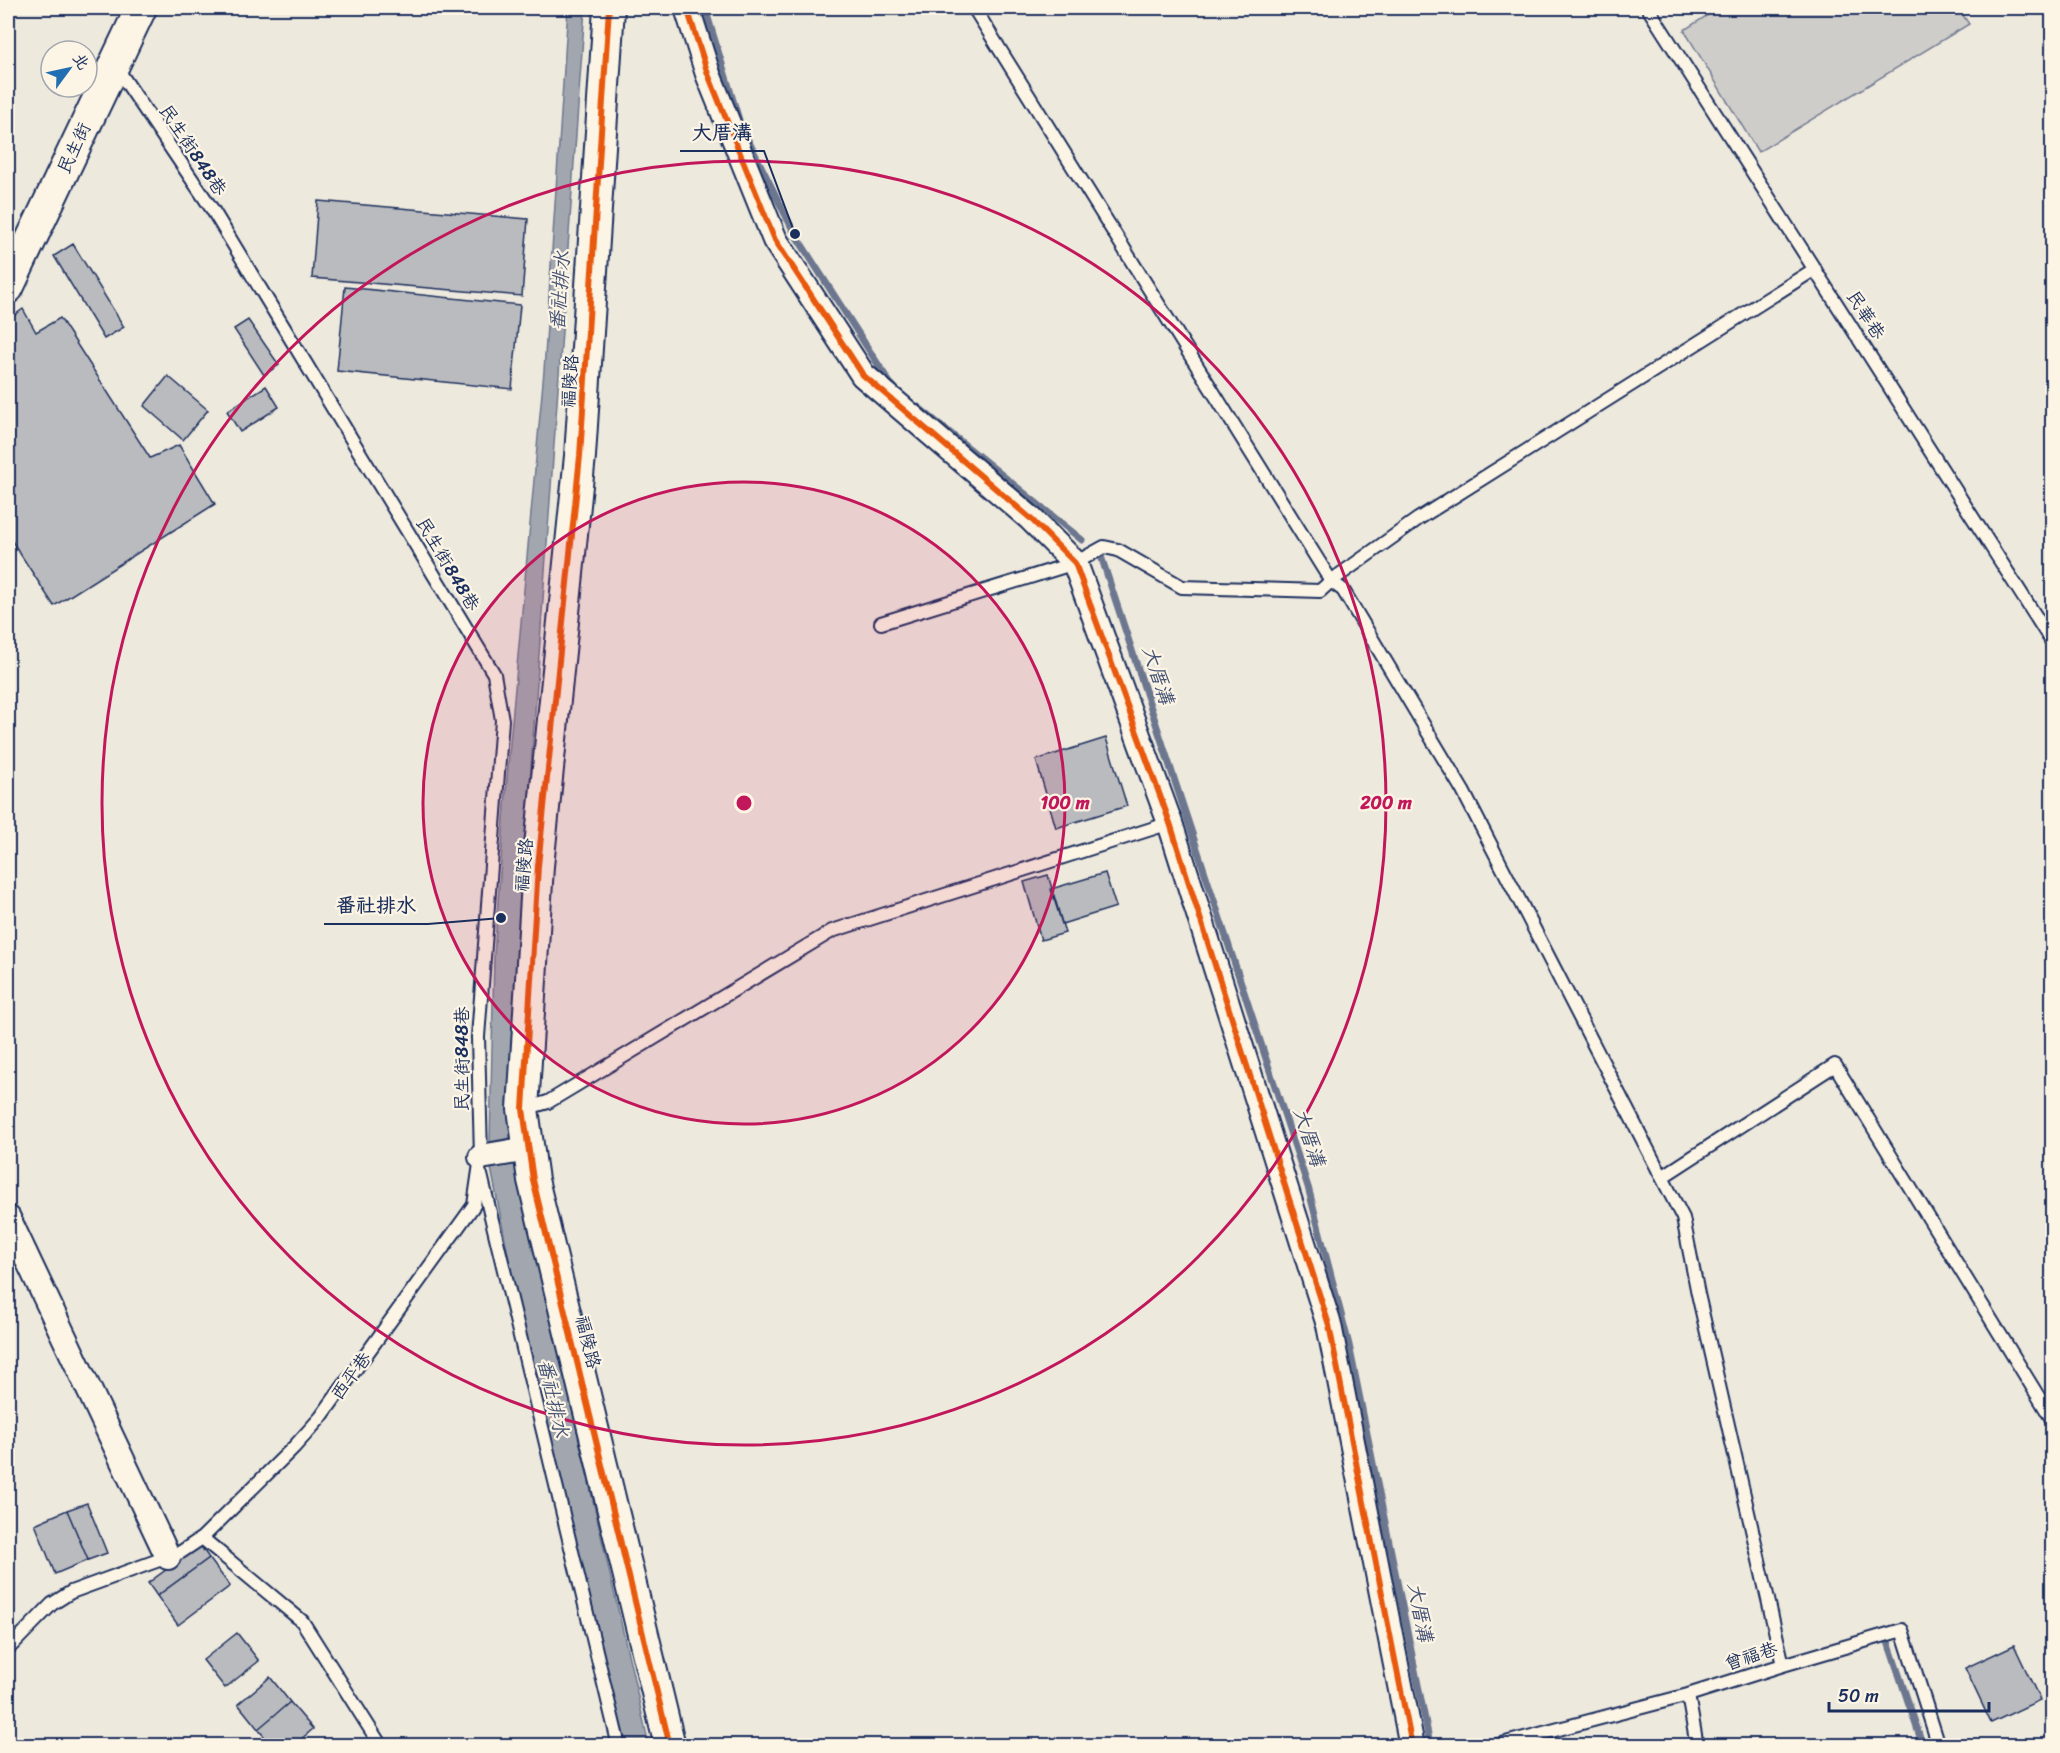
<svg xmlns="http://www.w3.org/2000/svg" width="2060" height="1753" viewBox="0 0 2060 1753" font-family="Sriracha,'LXGW WenKai TC',sans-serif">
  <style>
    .green { fill: #cfcdca; stroke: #757e94; stroke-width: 1.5 }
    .water { fill: #a2a7af; stroke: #6c778f; stroke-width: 1.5 }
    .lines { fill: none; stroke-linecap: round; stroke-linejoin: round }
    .stream { stroke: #6c778f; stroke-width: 7 }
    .building { fill: #babbbe; stroke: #1b2f5e; stroke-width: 1.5 }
    .service-casing { stroke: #1b2f5e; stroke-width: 16 }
    .minor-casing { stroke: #1b2f5e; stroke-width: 28 }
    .tertiary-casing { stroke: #1b2f5e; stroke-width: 34 }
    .service { stroke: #fcf5e5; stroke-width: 12 }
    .minor { stroke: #fcf5e5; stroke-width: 24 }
    .tertiary { stroke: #fcf5e5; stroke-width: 30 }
    .cycleway-casing { stroke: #fcf5e5; stroke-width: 10 }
    .cycleway { stroke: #e8590c; stroke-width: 6 }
    .ring { fill: none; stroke: #c2185b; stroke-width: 3 }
    .labels { text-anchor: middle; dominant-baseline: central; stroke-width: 4.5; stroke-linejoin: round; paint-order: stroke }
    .street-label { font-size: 18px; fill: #1b2f5e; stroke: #fcf5e5 }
    .water-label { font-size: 20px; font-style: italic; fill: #445376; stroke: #fcf5e5 }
    .centre { fill: #c2185b; stroke: #fcf5e5; stroke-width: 3 }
    .ring-label { font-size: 18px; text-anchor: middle; font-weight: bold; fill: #c2185b; stroke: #fcf5e5; stroke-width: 4.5; stroke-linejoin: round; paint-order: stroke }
    .leader { fill: none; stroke: #1b2f5e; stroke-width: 2 }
    .callout-dot { fill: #1b2f5e; stroke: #fcf5e5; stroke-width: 2 }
    .callout-label { font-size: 20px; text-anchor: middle; font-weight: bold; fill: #1b2f5e; stroke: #fcf5e5; stroke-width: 4.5; stroke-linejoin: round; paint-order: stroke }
  </style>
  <rect width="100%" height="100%" fill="#eee9dd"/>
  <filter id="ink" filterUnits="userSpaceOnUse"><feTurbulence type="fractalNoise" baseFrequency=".0167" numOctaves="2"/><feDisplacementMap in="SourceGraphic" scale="12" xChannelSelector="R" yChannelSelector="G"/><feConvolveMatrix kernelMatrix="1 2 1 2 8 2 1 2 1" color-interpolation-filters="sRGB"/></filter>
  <g filter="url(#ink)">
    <path class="green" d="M1719,8H1958L1969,24L1758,152L1684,30Z"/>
    <path class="water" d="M568,8H585L517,965L510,1138L490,1142L494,956L508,765L544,371Z
      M516,1164L649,1745H625L529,1361L491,1168Z"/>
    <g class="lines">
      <path class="stream" d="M705,8L739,120
        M743,130L795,234L890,383L894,387
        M918,407L1082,540
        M1101,556L1308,1187L1349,1345L1430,1744
        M1886,1636L1923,1746"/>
    </g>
    <path class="building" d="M318,201L528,219L522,296L312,278Z
      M73,244L124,327L104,339L54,256Z
      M345,287L520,305L512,389L337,371Z
      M23,309L36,332L60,318L150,458L179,445L215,504L54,606L8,535V320Z
      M248,320L279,365L264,375L234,329Z
      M168,376L208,410L183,440L144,406Z
      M266,386L279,407L240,432L227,411Z
      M1106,738L1127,806L1056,828L1036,760Z
      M1105,873L1116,907L1062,924L1051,889Z
      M1048,875L1065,933L1041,940L1024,882Z
      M87,1503L107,1553L88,1560L67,1510Z
      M67,1510L88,1560L55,1574L35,1524Z
      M200,1545L209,1558L157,1596L148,1583Z
      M209,1558L230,1586L178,1625L157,1596Z
      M237,1633L259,1661L225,1688L203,1660Z
      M2014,1645L2040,1700L1991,1723L1965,1668Z
      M270,1677L290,1702L258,1729L238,1704Z
      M290,1702L313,1729L293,1746H272L258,1729Z"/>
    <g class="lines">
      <defs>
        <path id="service" d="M974,8L1331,581L1343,590L1463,791L1683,1218L1698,1294L1783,1665
          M1648,8L2052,642
          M881,623L1075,563L1104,547L1118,550L1182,587L1320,591L1331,581L1418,519L1815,269
          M524,1109L548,1102L832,931L1170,823
          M481,1175L619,1746
          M1662,1177L1835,1065L2052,1419
          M202,1538L302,1621L381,1746
          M8,1649L52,1604L71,1592L181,1552L202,1538L294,1447L321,1417L474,1205L481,1157L478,1037L502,720L494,674L212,209L116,67
          M1688,1695L1697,1746
          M1494,1746L1688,1695L1783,1665L1902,1630L1939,1746"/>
        <path id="minor" d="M687,8L708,74L775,240L863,375L1030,518L1075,563L1170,823L1329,1325L1412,1746
          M481,1157L528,1149
          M8,1218L168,1557"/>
        <path id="tertiary" d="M609,8L580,456L538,866L523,1109L533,1180L670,1746
          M8,288L141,8"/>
      </defs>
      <use href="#service" class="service-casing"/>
      <use href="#minor" class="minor-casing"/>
      <use href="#tertiary" class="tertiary-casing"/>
      <use href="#service" class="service"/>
      <use href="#minor" class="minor"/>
      <use href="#tertiary" class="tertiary"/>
      <defs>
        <path id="cycleway" d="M609,8L580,456L538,866L523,1109L533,1180L670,1746
          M687,8L708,74L775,240L863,375L1030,518L1075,563L1170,823L1329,1325L1412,1746"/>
      </defs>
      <use href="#cycleway" class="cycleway-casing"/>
      <use href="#cycleway" class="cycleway"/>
    </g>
  </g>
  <circle cx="744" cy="803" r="321" fill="#c2185b" fill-opacity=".12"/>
  <g class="ring">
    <circle cx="744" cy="803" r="321"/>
    <circle cx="744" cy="803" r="642"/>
  </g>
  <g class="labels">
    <g class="street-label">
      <text transform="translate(74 148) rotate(-65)">民生街</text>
      <text transform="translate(193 150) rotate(56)">民生街848巷</text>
      <text transform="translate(1866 315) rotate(57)">民華巷</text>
      <text transform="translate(570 381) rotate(-86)">福陵路</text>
      <text transform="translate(448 564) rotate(59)">民生街848巷</text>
      <text transform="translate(524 865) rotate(-85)">福陵路</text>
      <text transform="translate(462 1059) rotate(-90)">民生街848巷</text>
      <text transform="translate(588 1342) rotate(76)">福陵路</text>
      <text transform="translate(351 1376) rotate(-54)">西平巷</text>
      <text transform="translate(1751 1656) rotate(-18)">曾福巷</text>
    </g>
    <g class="water-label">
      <text transform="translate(560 291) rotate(-86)">番社排水</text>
      <text transform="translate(1158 675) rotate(72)">大厝溝</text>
      <text transform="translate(1309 1137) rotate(72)">大厝溝</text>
      <text transform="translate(553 1398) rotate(77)">番社排水</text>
      <text transform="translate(1420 1612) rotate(79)">大厝溝</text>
    </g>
  </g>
  <circle cx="744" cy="803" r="9" class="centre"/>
  <g class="ring-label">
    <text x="1065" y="809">100 m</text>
    <text x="1386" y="809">200 m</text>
  </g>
  <path class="leader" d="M795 234L764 151H680M501 918L428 924H324"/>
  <g class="callout-dot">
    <circle cx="795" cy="234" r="6"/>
    <circle cx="501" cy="918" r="6"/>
  </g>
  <g class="callout-label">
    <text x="722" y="139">大厝溝</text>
    <text x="376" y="912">番社排水</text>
  </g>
  <rect width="2060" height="1753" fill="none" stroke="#fcf5e5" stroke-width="30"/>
  <rect x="15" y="15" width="2030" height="1723" fill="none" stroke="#1b2f5e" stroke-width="2" filter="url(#ink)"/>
  <g transform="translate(69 69) rotate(57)"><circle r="28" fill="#fcf5e5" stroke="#a2a6af" stroke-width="1.5"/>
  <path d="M0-4.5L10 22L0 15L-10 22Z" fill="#1f6fb2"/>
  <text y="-9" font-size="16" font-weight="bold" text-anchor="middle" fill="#1b2f5e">北</text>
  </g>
  <path d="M1829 1702v9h160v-9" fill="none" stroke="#1b2f5e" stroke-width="3"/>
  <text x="1838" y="1702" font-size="18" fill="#1b2f5e" stroke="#fcf5e5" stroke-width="4.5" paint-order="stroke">50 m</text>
</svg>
